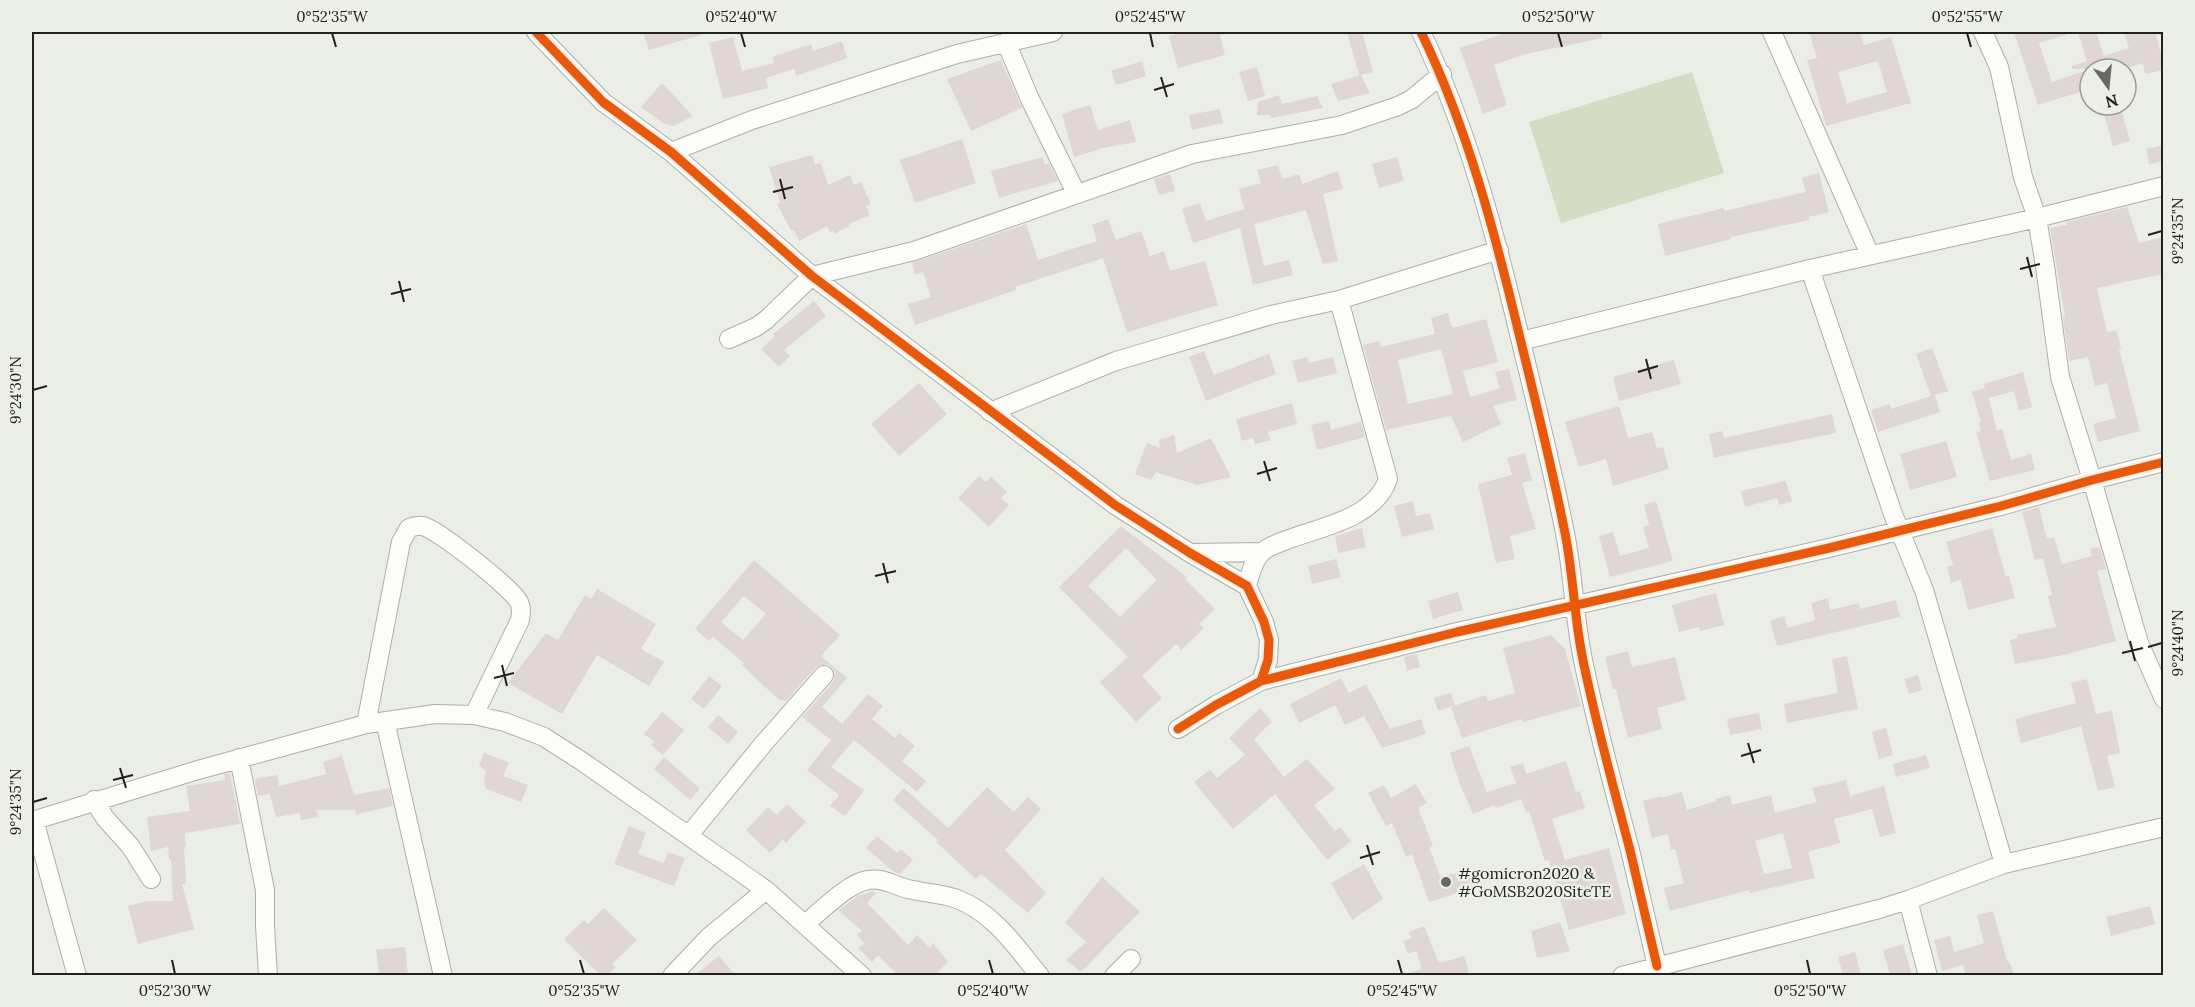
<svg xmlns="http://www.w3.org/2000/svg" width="2195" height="1007" viewBox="0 0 2195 1007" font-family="Lora,serif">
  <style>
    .green { fill: #d4dcc3 }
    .building { fill: #e1d6d6; fill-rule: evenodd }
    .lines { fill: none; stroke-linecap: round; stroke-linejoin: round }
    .minor-casing { stroke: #adafaa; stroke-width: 20 }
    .minor { stroke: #fcfcfb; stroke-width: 18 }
    .cycleway-casing { stroke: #ecefe5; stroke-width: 13 }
    .cycleway { stroke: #e8590c; stroke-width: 9 }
    .ticks { fill: none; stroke: #21221f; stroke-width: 2 }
    .poi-dot { fill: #686965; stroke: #ecefe5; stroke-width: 2 }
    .labels { text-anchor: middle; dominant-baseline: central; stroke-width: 5; stroke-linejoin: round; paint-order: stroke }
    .poi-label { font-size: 16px; fill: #21221f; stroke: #ecefe5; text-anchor: start }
    .neatline { fill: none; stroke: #21221f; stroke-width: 2 }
    .ticks-label { font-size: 15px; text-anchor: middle; fill: #21221f }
  </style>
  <rect width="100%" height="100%" fill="#ebede7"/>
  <path class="green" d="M1692,72L1724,173L1561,223L1529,122Z"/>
  <path class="building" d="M643,32H700L701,35L649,50Z
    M1184,32H1219L1225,55L1178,68L1169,36Z
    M1347,32H1362L1373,72L1359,75Z
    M1509,32H1601L1602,38L1526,54L1494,65L1507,105L1483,114L1460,48Z
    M1809,32H1860L1864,45L1891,37L1911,103L1826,126L1807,60L1817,58ZM1878,61L1887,92L1847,103L1838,72Z
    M2014,32H2065L2066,35L2039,43L2052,82L2090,69V89L2038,105Z
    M2078,32H2096L2104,56L2129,48L2124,32H2155L2161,53H2163V70L2145,74L2143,63L2124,69H2072V66L2087,61Z
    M733,37L742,71L774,63L772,57L811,44L813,51L842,41L847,58L796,76L794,69L766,78L768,88L723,99L709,43Z
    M1001,60L1022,108L971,131L947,79Z
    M1142,61L1146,76L1116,85L1111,71Z
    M1257,67L1265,96L1248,101L1239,72Z
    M1361,75L1370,93L1338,101L1331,84Z
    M662,83L693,116L673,126L663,123L641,107Z
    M1279,95L1282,104L1317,96L1323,108L1271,118L1270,115H1257L1258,102Z
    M1090,105L1098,130L1130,120L1136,142L1103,148L1074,157L1062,114Z
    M1220,109L1223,123L1192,130L1189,115Z
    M2121,109L2130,141L2113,146L2104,114Z
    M962,139L976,183L915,203L900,160Z
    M2163,145V161L2149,164L2146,149Z
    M812,155L815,164L821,163L828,185L850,175L854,185L861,182L871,204L866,206L870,215L849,224V226L834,234L833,231L830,232L827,226L799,241L794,230L791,231L777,204L780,203L769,167Z
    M1043,157L1045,165L1049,163L1058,181L999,198L991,171Z
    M1397,157L1404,181L1379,188L1372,164Z
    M1278,165L1282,179L1299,174L1302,184L1338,171L1343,189L1323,194L1338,261L1323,264L1306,210L1254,224L1264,266L1289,260L1293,275L1253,285L1240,228L1193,243L1182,209L1200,203L1206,221L1244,209L1239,189L1261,183L1257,170Z
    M1819,173L1829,212L1809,217V220L1731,237V239L1665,256L1658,224L1724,208L1725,211L1806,192L1802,178Z
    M1170,174L1175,191L1159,195L1154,179Z
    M2127,207L2139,243L2163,237V274L2097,288L2107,332L2117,330L2121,349H2119L2140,431L2098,442L2093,424L2116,418L2107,383L2095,386L2088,357L2069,361L2063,317L2065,316L2050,228L2067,225L2066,222Z
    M1108,219L1116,240L1141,231L1150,256L1164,251L1170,271L1205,261L1218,305L1127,332L1103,258L1015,287L1016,290L915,325L908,304L931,297L923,272L915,275L912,263L1026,224L1038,260L1097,241L1092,225Z
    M814,301L826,316L784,350L790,356L779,367L761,349L775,336L773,334Z
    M1448,313L1452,328L1486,319L1498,362L1463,371L1470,397L1500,388L1495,372L1509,369L1517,400L1493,406L1501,424L1463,442L1451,416L1386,430L1363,345L1379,341L1381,347L1435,334L1431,318ZM1441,349L1453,394L1408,404L1398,360Z
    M1932,348L1948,391L1935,395L1940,412L1878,432L1871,410L1889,404L1891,409L1931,396L1916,354Z
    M1204,351L1214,375L1269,354L1276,374L1206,401L1189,357Z
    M1307,357L1309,363L1333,357L1337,373L1298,383L1292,361Z
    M1674,360L1681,384L1619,401L1613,377Z
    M2023,372L2032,407L2019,411L2014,391L1989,398L1988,395L1997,431L2002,429L2011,460L2031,454L2035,470L1990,481L1976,432L1981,431L1979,423L1981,422L1972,392L1985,388L1984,384Z
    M919,383L947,414L899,456L871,424Z
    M1292,403L1297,424L1268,432L1271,440L1255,444L1253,438L1242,441L1236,419Z
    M1619,406L1628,438L1652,432L1657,448L1663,447L1669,469L1613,486L1606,459L1579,467L1565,422Z
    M1832,414L1836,433L1745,451L1714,458L1709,434L1722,431L1724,438Z
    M1329,421L1331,430L1361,422L1365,437L1317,450L1311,425Z
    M1174,435L1177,453L1211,438L1231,477L1197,485L1156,472L1151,480L1135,474L1147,443L1160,448L1159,440Z
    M1946,441L1957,477L1910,490L1900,454Z
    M1525,453L1532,480L1522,483L1536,529L1510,536L1515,559L1496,563L1478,484L1512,475L1507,458Z
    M979,476L986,482L991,477L1007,492L1001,498L1009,505L989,527L958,498Z
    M1786,481L1792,501L1779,505L1777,498L1745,507L1741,491Z
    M1413,501L1416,516L1430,513L1434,529L1402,537L1394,506Z
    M1656,501L1673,561L1610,577L1599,536L1613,532L1620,556L1649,548L1643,527L1649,525L1644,505Z
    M2039,507L2047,539L2054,537L2062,564L2092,556L2090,549L2100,547L2106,569L2097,571L2116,641L2063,655L2015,664L2010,640L2018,638L2017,635L2056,627L2048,596L2052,595L2043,558L2035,560L2022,512Z
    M1121,526L1187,577L1185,579L1215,609L1199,624L1204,628L1181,650L1176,644L1142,676L1162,698L1136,722L1100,682L1128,657L1059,587ZM1126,548L1157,580L1120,617L1088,586Z
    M1362,528L1366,547L1338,553L1335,536Z
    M1992,528L2006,577L2009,576L2015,598L1968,610L1961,580L1951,583L1947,567L1953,565L1946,542Z
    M1336,559L1341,577L1312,584L1308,566Z
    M754,560L840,635L821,656L847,678L822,707L842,724L868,694L883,706L872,719L895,738L899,733L915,746L902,761L926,781L917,792L854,740L831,767L864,790L845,816L830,806L839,795L807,770L831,740L802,717L833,682L835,672L832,667L826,664L816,667L785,702L782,699L781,701L765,687L742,665L744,663L713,637L709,641L695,629ZM744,596L766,614L743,640L721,622Z
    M597,589L656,624L641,649L664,662L649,686L597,655L562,714L508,683L546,633L558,640L585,595L591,599Z
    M1458,592L1463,610L1433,619L1428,601Z
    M1716,593L1724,625L1700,631L1699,627L1679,632L1672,605Z
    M1828,598L1830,610L1859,603L1860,609L1896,600L1900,617L1777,646L1770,621L1784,616L1788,628L1815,620L1811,603Z
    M1551,635L1565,649L1581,706L1523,722L1522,719L1462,738L1451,707L1486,695L1488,701L1515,693L1503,648Z
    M1628,651L1632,667L1675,657L1686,700L1657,708L1662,729L1628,738L1616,689L1613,690L1605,657Z
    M1417,654L1420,667L1407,671L1404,657Z
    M1847,656L1858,709L1787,723L1784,704L1838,693L1832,659Z
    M1918,675L1922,690L1909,694L1904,679Z
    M709,676L722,686L704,709L691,699Z
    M1341,678L1349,693L1366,684L1390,729L1421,719L1426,734L1382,748L1364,716L1345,725L1335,705L1299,723L1290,704Z
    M2087,679L2096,714L2112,711L2120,753L2107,756L2115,787L2098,791L2081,726L2021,743L2015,719L2076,703L2071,683Z
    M1451,693L1455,705L1438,711L1434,698Z
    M1260,708L1272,722L1254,739L1284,777L1307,759L1335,789L1314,805L1335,831L1340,827L1351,841L1327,860L1275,794L1233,829L1194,782L1210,770L1217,778L1245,755L1229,738Z
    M662,712L684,730L663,755L651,745L654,741L644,734Z
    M1759,713L1762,729L1730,735L1727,719Z
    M718,715L738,732L728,744L708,727Z
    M1886,728L1893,755L1879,759L1872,732Z
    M1469,746L1487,792L1516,783L1510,767L1523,763L1526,774L1566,761L1576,792L1580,791L1585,808L1552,819L1565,860L1609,848L1626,914L1569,930L1549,860L1545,861L1529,811L1526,812L1521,799L1496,808L1495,805L1473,814L1459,782L1450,753Z
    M484,753L509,763L503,776L528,785L521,802L486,789L484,780L486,771L479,765Z
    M1926,755L1930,768L1896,777L1893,764Z
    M342,756L354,795L389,788L393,806L356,814L355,810H316L318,817L301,820L300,813L276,817L270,794L258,796L255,779L277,775L279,786L326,774L323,762Z
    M664,757L700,789L690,800L654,769Z
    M230,773L240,824L185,833L186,847H184L186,884H182L194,929L138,944L128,906L147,901H173L171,859H169L168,847L151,851L147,817L190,811L186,786L225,780L224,774Z
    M1846,780L1850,796L1884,786L1896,833L1880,837L1872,809L1834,819L1840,843L1808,852L1815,878L1750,893L1749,890L1670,911L1664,888L1684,883L1675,849L1671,850L1668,834L1652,838L1643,801L1661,796V798L1682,792L1687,810L1716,801V799L1730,795L1732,805L1771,795L1775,813L1817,802L1812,788ZM1783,833L1792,868L1764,874L1755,841Z
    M1416,784L1427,803L1418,808L1433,846L1429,847L1440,876L1458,873L1468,874L1473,888L1429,902L1412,854L1406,857L1392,823L1386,826L1368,793L1384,785L1391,798Z
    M987,787L1014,812L1028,797L1041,809L1005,850L1046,893L1028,913L981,874L976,879L936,842L938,840L893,800L904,788L948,828Z
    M787,804L806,822L786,843L783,839L770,853L746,830L768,807L777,815Z
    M629,826L646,833L638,854L664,863L668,852L685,858L674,886L614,864Z
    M877,836L897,853L901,849L913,860L900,874L894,872L866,848Z
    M1364,864L1383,899L1352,920L1331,883Z
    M1102,877L1140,912L1081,972L1066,960L1086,942L1065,923Z
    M873,891L876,893L867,903L908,945L917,935L930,948L933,943L948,962L935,975H898L878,955L872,962L858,948L865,944L857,935L862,931L838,910L858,896Z
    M2150,906L2155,924L2111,936L2106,917Z
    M604,908L637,940L612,964L616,967L607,975H600L564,939L584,920L588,924Z
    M1993,911L2007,961H2009L2014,975H1966L1963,965L1942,971L1934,940L1950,936L1954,952L1984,943L1977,915Z
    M1560,922L1570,951L1537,958L1531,931Z
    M1424,926L1439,963L1464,956L1469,972L1459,975H1411V972L1422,969L1416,951L1408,954L1403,941L1411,938L1409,932Z
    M1903,944L1912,975H1890L1883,950Z
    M405,947L408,975H379L376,950Z
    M1855,952L1861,975H1843L1838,957Z
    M719,956L735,975H695Z"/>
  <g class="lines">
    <defs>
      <path id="minor" d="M536,32L603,102L671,152L812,276L1115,505L1190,553L1247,586L1264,622L1269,640L1268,660L1261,681
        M1421,32C1468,129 1495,233 1520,338C1536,403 1552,467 1565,533C1573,573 1574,614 1582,655C1595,721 1613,785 1630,850C1639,889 1648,927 1657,966
        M1772,32L1870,255
        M1983,32L1999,67L2023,177L2037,218L2045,266L2060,377L2092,480L2139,643L2164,699
        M1006,42L1029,97L1076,193
        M671,152L752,120L882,78L957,54L1053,32
        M1810,269L1893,514L1924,590L2004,864
        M729,339L756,327L766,320L812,276L914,251L1192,154L1342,125L1398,106L1412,99L1442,74
        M1521,341L1810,269L2037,218L2164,186
        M990,412L1116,361L1271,315L1339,300L1499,250
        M1191,553L1262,552
        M1247,586C1250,575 1253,560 1262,552C1270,545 1282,542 1292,538C1326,526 1375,517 1388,479L1339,300
        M385,721L443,976
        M366,724L401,542L409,528C414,526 418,525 423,526C438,530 512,588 519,602C522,608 521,615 520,620L474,715
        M1178,729L1216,705L1261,681L1457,632L1829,548L2001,506L2092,480L2164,462
        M239,758L265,890V926L268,976
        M94,800L105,818L131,847L151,879
        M34,820L77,976
        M32,821L198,770L366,724L435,714L474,715L505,722L544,737L583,762L766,890L862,976
        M689,835L764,743L824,675
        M1908,900L1928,976
        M805,924C821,911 848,883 868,880C882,877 895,886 908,889C924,893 941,893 957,899C995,914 1015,946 1040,976
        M672,976L709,937L766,890
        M1114,976L1131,959
        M1622,976L1879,909L1908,900L2004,864L2164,827"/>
    </defs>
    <use href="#minor" class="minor-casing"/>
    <use href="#minor" class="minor"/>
    <defs>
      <path id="cycleway" d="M536,32L603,102L671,152L812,276L1115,505L1190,553L1247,586L1264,622L1269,640L1268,660L1261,681
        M1421,32C1468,129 1495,233 1520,338C1536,403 1552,467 1565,533C1573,573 1574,614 1582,655C1595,721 1613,785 1630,850C1639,889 1648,927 1657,966
        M1178,729L1216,705L1261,681L1457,632L1829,548L2001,506L2092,480L2164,462"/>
    </defs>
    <use href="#cycleway" class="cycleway-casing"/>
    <use href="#cycleway" class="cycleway"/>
  </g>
  <path class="ticks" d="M332,33L336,47M741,33L745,47M1150,33L1153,47M1558,33L1562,47M1967,33L1971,47M1161,77L1167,97M1154,90L1174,84M780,179L785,199M773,192L793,187M2148,235L2162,231M2027,257L2032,277M2020,269L2040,264M399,281L404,302M391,294L411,289M1646,359L1651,379M1638,372L1658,366M33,390L47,386M1264,461L1270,481M1257,474L1277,468M883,563L888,583M875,576L896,571M2130,641L2135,661M2148,647L2162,643M2122,653L2143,648M502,665L507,686M494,678L514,673M1748,743L1754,763M1741,756L1761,750M120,768L126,788M113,780L133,775M33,802L47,798M1367,845L1373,865M1360,858L1380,852M172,960L175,974M580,960L584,974M989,960L993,974M1398,960L1402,974M1807,960L1810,974"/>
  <circle class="poi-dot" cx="1446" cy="882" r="6"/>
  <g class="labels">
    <g class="poi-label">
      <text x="1458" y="873">#gomicron2020 &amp;<tspan x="1458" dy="18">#GoMSB2020SiteTE</tspan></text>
    </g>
  </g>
  <rect width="2195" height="1007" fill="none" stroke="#ecefe5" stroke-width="66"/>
  <g transform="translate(2108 87) rotate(165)"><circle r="28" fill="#ecefe5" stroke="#9b9d96" stroke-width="1.5"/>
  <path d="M0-4.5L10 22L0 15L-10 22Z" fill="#686965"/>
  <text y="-9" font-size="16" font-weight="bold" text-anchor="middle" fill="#21221f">N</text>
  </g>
  <rect x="33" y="33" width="2129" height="941" class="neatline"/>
  <g class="ticks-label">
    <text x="332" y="22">0°52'35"W</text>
    <text x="741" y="22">0°52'40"W</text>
    <text x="1150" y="22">0°52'45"W</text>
    <text x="1558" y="22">0°52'50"W</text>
    <text x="1967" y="22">0°52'55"W</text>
    <text transform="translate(2178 231) rotate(-90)" y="5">9°24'35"N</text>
    <text transform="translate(16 390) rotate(-90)" y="5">9°24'30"N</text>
    <text transform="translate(2178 643) rotate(-90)" y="5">9°24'40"N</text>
    <text transform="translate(16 802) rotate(-90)" y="5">9°24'35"N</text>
    <text x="175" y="996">0°52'30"W</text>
    <text x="584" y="996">0°52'35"W</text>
    <text x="993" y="996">0°52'40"W</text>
    <text x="1402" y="996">0°52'45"W</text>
    <text x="1810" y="996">0°52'50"W</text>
  </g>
</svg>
